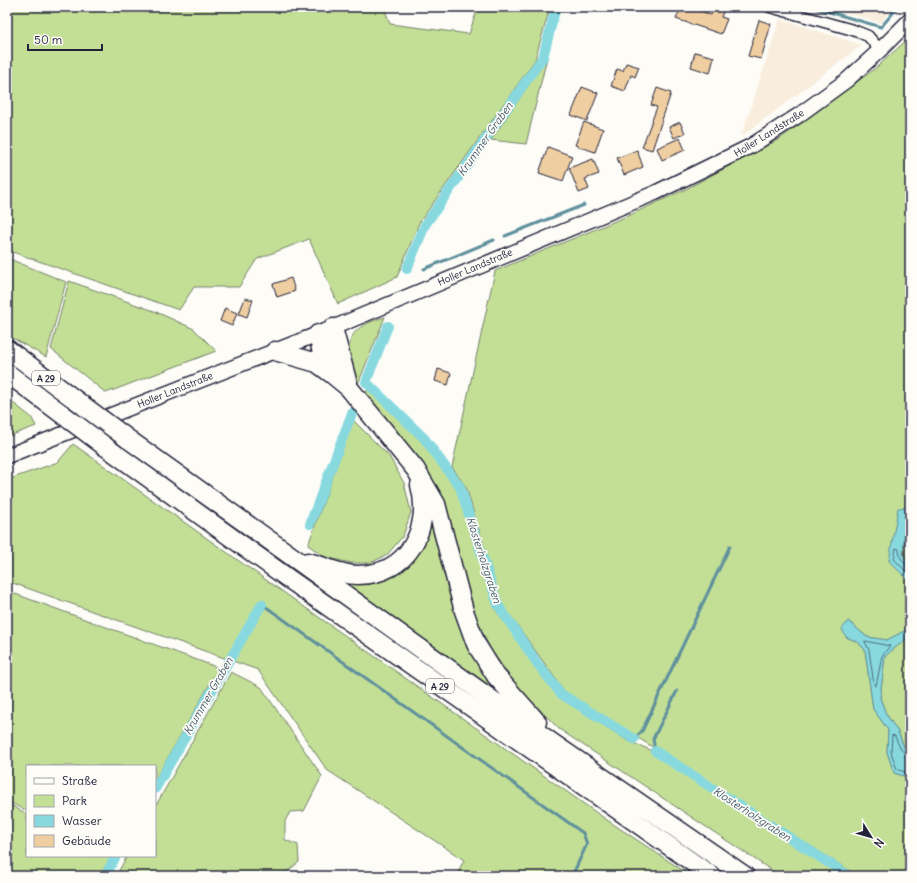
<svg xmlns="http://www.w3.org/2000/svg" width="917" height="883" viewBox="0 0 917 883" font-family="Delius,sans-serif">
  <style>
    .built { fill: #f9eedd }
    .green { fill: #c3df96; stroke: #728068 }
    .water { fill: #88d9df; stroke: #5f909d }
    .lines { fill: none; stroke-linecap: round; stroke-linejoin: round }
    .shore { stroke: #4b6b7d; stroke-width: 1 }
    .stream { stroke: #5f909d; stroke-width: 3 }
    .canal { stroke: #88d9df; stroke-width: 10 }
    .building { fill: #efcea1; stroke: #22223b }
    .minor-casing { stroke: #22223b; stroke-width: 13 }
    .secondary-casing { stroke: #22223b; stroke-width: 17 }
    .motorway-casing { stroke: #22223b; stroke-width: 21 }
    .minor { stroke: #fdfcf7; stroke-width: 10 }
    .secondary { stroke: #fdfcf7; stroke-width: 14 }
    .motorway { stroke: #fdfcf7; stroke-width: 18 }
    .motorway-bridge-casing { stroke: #22223b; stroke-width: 21; stroke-linecap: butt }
    .motorway-bridge { stroke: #fdfcf7; stroke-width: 18 }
    .labels { text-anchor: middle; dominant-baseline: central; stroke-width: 3.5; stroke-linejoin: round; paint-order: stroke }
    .shield { fill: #fdfcf7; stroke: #646373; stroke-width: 1 }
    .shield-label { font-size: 9px; font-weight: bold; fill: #22223b }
    .street-label { font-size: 10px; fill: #22223b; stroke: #fdfcf7 }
    .water-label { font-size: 11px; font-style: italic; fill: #41596c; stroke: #fdfcf7 }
  </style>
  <rect width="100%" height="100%" fill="#fdfcf7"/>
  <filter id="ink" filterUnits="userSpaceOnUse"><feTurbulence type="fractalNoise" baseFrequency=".025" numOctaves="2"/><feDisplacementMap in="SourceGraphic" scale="8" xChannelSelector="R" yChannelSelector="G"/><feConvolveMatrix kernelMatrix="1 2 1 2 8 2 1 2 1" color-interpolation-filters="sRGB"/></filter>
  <g filter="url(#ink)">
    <path class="built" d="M827,7H893L881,23Z
      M780,19L862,45L741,137Z"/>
    <path class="green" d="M7,7H384L390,24L469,34L478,7H550L535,60L419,223L397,277L338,304L309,239L257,259L239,287H194L179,310L7,250Z
      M910,37V508L909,507L889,560L910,582V628L887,640L867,637L848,621L846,637L858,642L865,650L873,709L888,730L887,752L894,773L910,778V876H858L565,692L501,603L466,487L452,467L495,271L632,214L686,189L781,138L877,67Z
      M547,58L526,144L491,140Z
      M7,258L66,282L46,357L7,335Z
      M69,281L154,311L194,329L216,351L106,393L51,349Z
      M385,317L358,384C344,347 342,329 385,317Z
      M369,387L421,439L457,490L495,609L558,696L628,741L648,749L844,876H780L559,729L519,689L491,650L477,622L449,518L433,480L398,434L365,394Z
      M7,398L31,417L36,426L7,437Z
      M353,420L389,456L404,483L411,512L403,536L387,555L370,563H351L325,557L308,545Z
      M73,444L604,818L691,876H460L459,870L464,860L327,770L258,670L7,581V480L58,462Z
      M429,506L507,699L342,580L395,571Z
      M910,520V563L903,555L905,526Z
      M7,591L219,668L155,780V766H27V811L7,801Z
      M908,636H910V754L904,747L898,732L886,714L880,698L885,656Z
      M231,672L261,687L322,776L304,811L290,812L285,821V840L298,845L299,862L284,874L286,876H116L127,856H155V807Z
      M7,803L27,814V856H105L110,858L100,876H7Z"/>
    <path class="water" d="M910,507V520L905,526L903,555L910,563V582L889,561L898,508Z
      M848,621L867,637L887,640L910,628V636L885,656L880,698L886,714L898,732L904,747L910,754V778L894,773L887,752L888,730L873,709L865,650L858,642L846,637L842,629Z"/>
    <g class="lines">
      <path class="shore" d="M910,565C902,564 899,556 899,549L896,548L894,559L910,576
        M865,641L890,646L882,656L876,686L874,685L869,650Z
        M910,756C901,754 898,743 895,736L892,735L891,752L897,769L910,774"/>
      <path class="stream" d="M812,7L881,27L898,7
        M505,236L584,205
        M424,269L494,240
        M262,604L583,833L587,844L572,876
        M634,739L642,731L730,546
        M655,751L653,739L677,691"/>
      <path class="canal" d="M407,269L425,225L543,57L556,7
        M388,326L366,382L424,438L460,487L498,605L537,663L561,694L634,739
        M310,524L352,413
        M655,751L849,876
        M155,789L262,604
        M105,876L116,856"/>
    </g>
    <path class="building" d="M681,7H696V9L711,15L714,7H725L721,17L727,19L721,34L676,19Z
      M759,20L771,24L761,59L748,56Z
      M695,52L714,57L710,73L691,67Z
      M626,63L639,67L635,77L631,75L625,91L611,86L617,69L623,71Z
      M582,87L598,93L587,121L571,115Z
      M657,88L671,93L652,150L642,147L657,107L651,105Z
      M584,122L603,129L595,152L575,145Z
      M680,122L685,133L674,138L669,127Z
      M680,138L685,150L662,160L657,148Z
      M548,147L572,156L563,181L539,173Z
      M637,150L643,167L624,175L617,158Z
      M593,159L599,174L585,179L589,189L579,193L569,168Z
      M291,278L295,291L277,297L273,284Z
      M245,298L253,300L247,317L239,314Z
      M225,308L237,313L232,326L220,321Z
      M438,369L451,373L448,385L435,381Z"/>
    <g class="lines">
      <defs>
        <path id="minor" d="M770,7L853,30L868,36L880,50"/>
        <path id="secondary" d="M7,456L318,334L655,193L751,146L799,115L847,80L880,50L910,20"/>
        <path id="motorway" d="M333,328L349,388
          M318,334L322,354L332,374
          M7,349L85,407
          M275,351L317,363L332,374L349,388L416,470L436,504L464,611L476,644L496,676L537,722
          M7,373L62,414
          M128,439L551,742L745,876
          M106,447L289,579L712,876
          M308,562C325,566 340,575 358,575C408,575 432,528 420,485"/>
      </defs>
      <use href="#minor" class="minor-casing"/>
      <use href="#secondary" class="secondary-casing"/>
      <use href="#motorway" class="motorway-casing"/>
      <use href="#minor" class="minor"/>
      <use href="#secondary" class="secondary"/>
      <use href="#motorway" class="motorway"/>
      <defs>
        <path id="motorway-bridge" d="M85,407L128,439
          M62,414L106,447"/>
      </defs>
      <use href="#motorway-bridge" class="motorway-bridge-casing"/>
      <use href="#motorway-bridge" class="motorway-bridge"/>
    </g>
  </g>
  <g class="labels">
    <g class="shield">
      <rect x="32" y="371" width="28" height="14" rx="3"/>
      <rect x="426" y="679" width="28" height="14" rx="3"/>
    </g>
    <g class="shield-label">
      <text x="46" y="378">A 29</text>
      <text x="440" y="686">A 29</text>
    </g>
    <g class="street-label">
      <text transform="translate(769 133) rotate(-32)">Holler Landstraße</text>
      <text transform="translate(475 267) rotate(-23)">Holler Landstraße</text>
      <text transform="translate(175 390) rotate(-22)">Holler Landstraße</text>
    </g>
    <g class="water-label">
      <text transform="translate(485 139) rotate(-55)">Krummer Graben</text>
      <text transform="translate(484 560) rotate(72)">Klosterholzgraben</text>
      <text transform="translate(208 696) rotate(-60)">Krummer Graben</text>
      <text transform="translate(752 814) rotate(33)">Klosterholzgraben</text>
    </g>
  </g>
  <rect width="917" height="883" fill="none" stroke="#fdfcf7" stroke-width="24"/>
  <rect x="12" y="12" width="893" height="859" fill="none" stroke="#22223b" stroke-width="1.5" filter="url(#ink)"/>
  <rect x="26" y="765" width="130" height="92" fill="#fdfcf7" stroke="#a5a5ac"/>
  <rect x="34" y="778" width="20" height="6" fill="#fdfcf7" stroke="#a5a5ac"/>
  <text x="62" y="785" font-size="12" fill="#22223b">Straße</text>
  <rect x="34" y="795" width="20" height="12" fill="#c3df96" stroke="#a5a5ac"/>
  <text x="62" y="805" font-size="12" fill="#22223b">Park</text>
  <rect x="34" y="815" width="20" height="12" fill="#88d9df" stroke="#a5a5ac"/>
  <text x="62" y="825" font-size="12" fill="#22223b">Wasser</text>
  <rect x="34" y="835" width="20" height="12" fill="#efcea1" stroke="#a5a5ac"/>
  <text x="62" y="845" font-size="12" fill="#22223b">Gebäude</text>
  <g transform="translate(871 837) rotate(127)" stroke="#fdfcf7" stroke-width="3" paint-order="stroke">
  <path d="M0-3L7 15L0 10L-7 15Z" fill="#22223b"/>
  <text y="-6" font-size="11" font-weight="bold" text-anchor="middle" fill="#22223b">N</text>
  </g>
  <path d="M28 44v6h74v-6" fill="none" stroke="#22223b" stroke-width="2"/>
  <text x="34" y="44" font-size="12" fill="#22223b" stroke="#fdfcf7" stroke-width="3" paint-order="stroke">50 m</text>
</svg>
